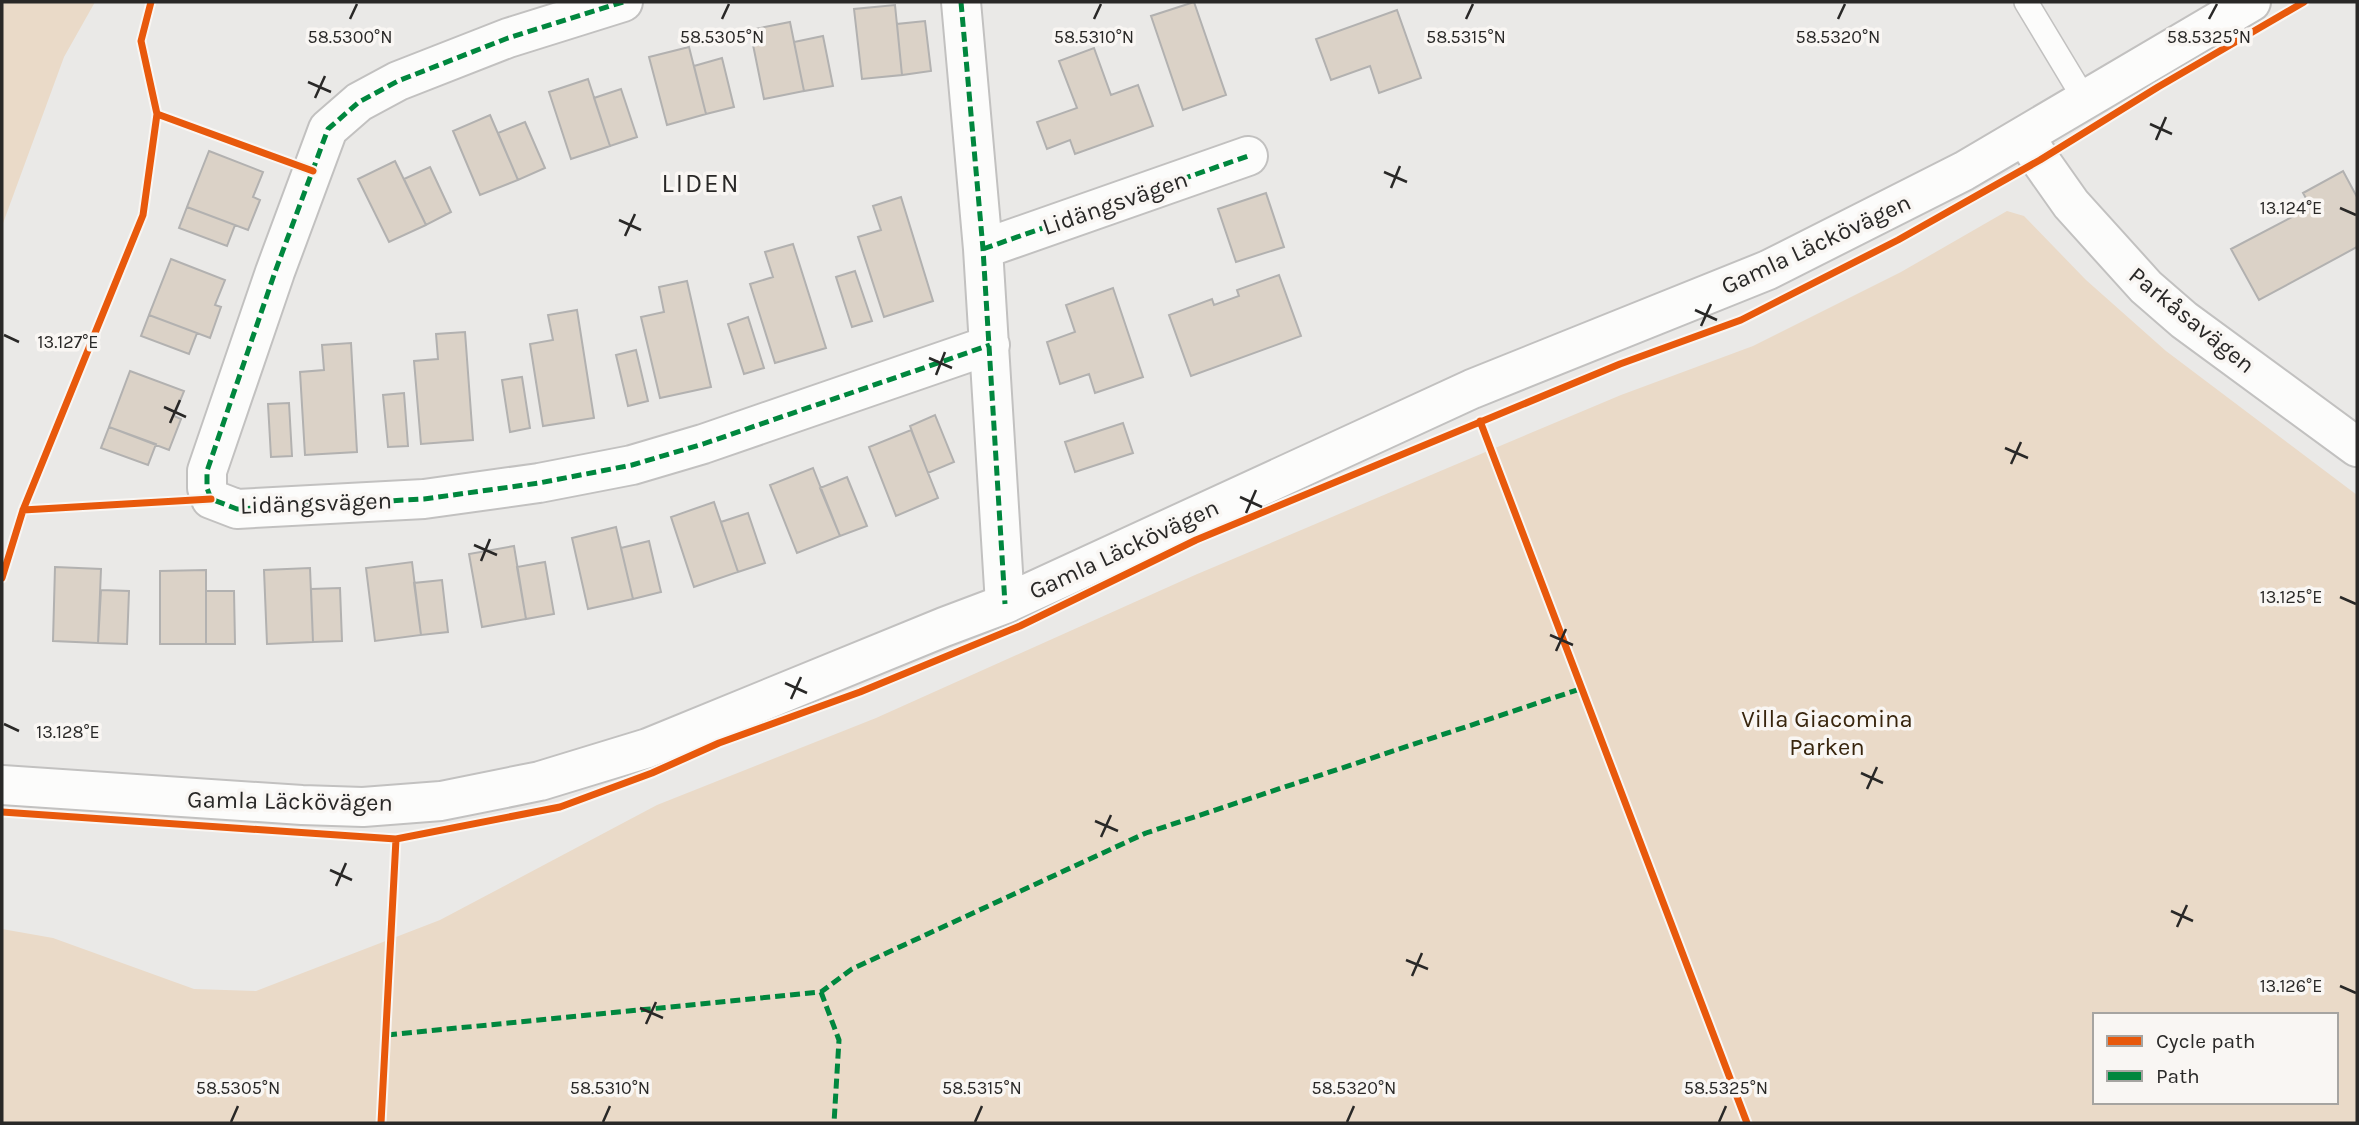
<svg xmlns="http://www.w3.org/2000/svg" width="2359" height="1125" viewBox="0 0 2359 1125" font-family="Karla,sans-serif">
  <style>
    .green { fill: #eadac8; fill-rule: evenodd }
    .building { fill: #dbd2c7; stroke: #b2b1b0; stroke-width: 2 }
    .lines { fill: none; stroke-linecap: round; stroke-linejoin: round }
    .service-casing { stroke: #c2c1c0; stroke-width: 26 }
    .minor-casing { stroke: #c2c1c0; stroke-width: 42 }
    .service { stroke: #fcfcfb; stroke-width: 23 }
    .minor { stroke: #fcfcfb; stroke-width: 38 }
    .quiet { stroke: #00873e; stroke-width: 5; stroke-dasharray: 10 5; stroke-linecap: butt }
    .cycleway-casing { stroke: #f9f6f3; stroke-width: 11 }
    .cycleway { stroke: #e8590c; stroke-width: 7 }
    .ticks { fill: none; stroke: #292827; stroke-width: 2.5 }
    .labels { text-anchor: middle; dominant-baseline: central; stroke-width: 7; stroke-linejoin: round; paint-order: stroke }
    .street-label { font-size: 24px; fill: #292827; stroke: #f9f6f3 }
    .park-label { font-size: 24px; fill: #38250d; stroke: #f9f6f3 }
    .neighbourhood-label { font-size: 26px; letter-spacing: 2px; fill: #292827; stroke: #f9f6f3 }
    .ticks-label { font-size: 18px; text-anchor: middle; fill: #292827; stroke: #f9f6f3; stroke-width: 7; stroke-linejoin: round; paint-order: stroke }
  </style>
  <rect width="100%" height="100%" fill="#eae9e7"/>
  <path class="green" d="M2,2H95L64,57L2,226Z
    M2007,211L2024,216L2086,280L2166,351L2357,495V1123H2V929L53,938L194,989L256,991L440,920L657,805L876,718L1195,575L1457,464L1621,395L1753,346L1901,272ZM2095,1015H2336V1102H2095Z"/>
  <path class="building" d="M1194,2L1226,95L1183,110L1151,16Z
    M895,5L902,75L862,79L854,9Z
    M1397,10L1421,78L1379,93L1370,66L1331,80L1316,39Z
    M925,21L931,71L902,75L897,24Z
    M790,22L804,91L764,99L750,30Z
    M823,36L833,86L804,91L794,42Z
    M689,47L706,114L667,125L649,57Z
    M1094,48L1111,95L1138,85L1153,126L1075,154L1070,140L1047,149L1037,122L1077,108L1059,61Z
    M722,58L734,107L706,114L694,66Z
    M588,79L610,146L571,159L549,92Z
    M621,89L637,137L610,146L594,98Z
    M490,115L518,180L480,195L453,131Z
    M525,122L545,168L518,180L498,133Z
    M209,151L263,172L253,197L260,200L248,230L187,207Z
    M395,161L426,225L389,242L358,179Z
    M430,167L451,212L426,225L404,179Z
    M2343,171L2357,197V247L2259,300L2231,249L2311,207L2303,193Z
    M1266,193L1284,247L1236,262L1218,209Z
    M901,197L933,301L884,317L858,237L881,230L873,206Z
    M187,207L235,225L227,246L179,228Z
    M793,244L826,348L775,363L750,284L773,277L765,252Z
    M171,259L225,280L215,305L221,307L210,338L149,315Z
    M855,271L872,321L852,327L836,277Z
    M1279,275L1301,336L1191,376L1169,315L1212,299L1214,305L1239,296L1237,290Z
    M687,281L711,387L660,398L641,317L664,312L659,287Z
    M1113,288L1143,377L1095,393L1089,374L1060,384L1047,342L1075,332L1066,305Z
    M577,310L594,418L543,426L530,344L553,340L548,315Z
    M149,315L197,333L189,354L141,336Z
    M748,317L764,368L744,374L728,324Z
    M465,332L473,440L421,444L414,361L438,359L436,334Z
    M351,343L357,452L305,455L300,372L324,370L322,345Z
    M636,350L648,401L628,406L616,355Z
    M130,371L184,391L174,416L181,419L169,450L109,427Z
    M522,377L530,428L510,432L502,380Z
    M404,393L408,446L388,447L383,395Z
    M289,403L292,456L271,457L268,404Z
    M935,415L954,462L928,473L910,426Z
    M1123,423L1133,453L1075,472L1065,442Z
    M109,427L156,444L148,465L101,448Z
    M911,430L938,498L896,516L869,447Z
    M813,468L840,536L797,553L770,485Z
    M847,477L867,526L840,536L820,488Z
    M714,502L738,572L694,587L671,517Z
    M748,513L765,563L738,572L721,522Z
    M616,527L633,599L588,609L572,538Z
    M649,541L661,592L633,599L621,548Z
    M514,546L526,619L482,627L469,554Z
    M412,562L421,635L375,641L366,568Z
    M545,562L554,614L526,619L517,567Z
    M55,567L101,569L98,643L53,641Z
    M310,568L313,642L267,644L264,570Z
    M206,570V644H160V571Z
    M442,580L448,632L421,635L414,583Z
    M340,588L342,641L313,642L311,589Z
    M101,590L129,591L127,644L98,643Z
    M206,591H234L235,644H206Z"/>
  <g class="lines">
    <defs>
      <path id="service" d="M2026,2L2085,100"/>
      <path id="minor" d="M623,2L508,38L398,81L359,102L328,129L275,272L207,471V488L211,499L237,509L424,499L539,483L632,465L703,444L990,345
        M961,2L983,249L1005,604
        M2025,136L2040,160L2071,204L2146,287L2184,320L2357,447
        M983,249L1248,156
        M2,785L302,805L363,807L441,801L540,781L648,748L944,627L1005,604L1472,389L1768,270L1964,171L2251,2"/>
    </defs>
    <use href="#service" class="service-casing"/>
    <use href="#minor" class="minor-casing"/>
    <use href="#service" class="service"/>
    <use href="#minor" class="minor"/>
    <path class="quiet" d="M623,2L508,38L398,81L359,102L328,129L275,272L207,471V488L211,499L237,509L424,499L539,483L632,465L703,444L990,345
      M961,2L983,249L1005,604
      M983,249L1248,156
      M821,992L839,1040L834,1123
      M387,1035L821,992L852,969L1146,833L1583,688"/>
    <defs>
      <path id="cycleway" d="M157,114L313,171
        M1480,421L1747,1123
        M23,510L211,499
        M2,578L23,510L143,215L157,114L141,41L151,2
        M2,812L396,839L560,807L652,773L719,743L860,692L1020,626L1196,540L1620,364L1741,320L1898,240L2040,160L2158,87L2304,2
        M381,1123L396,839"/>
    </defs>
    <use href="#cycleway" class="cycleway-casing"/>
    <use href="#cycleway" class="cycleway"/>
  </g>
  <path class="ticks" d="M350,19L357,4M722,19L729,4M1094,19L1101,4M1466,19L1473,4M1838,19L1845,4M2209,19L2217,4M308,82L331,92M315,98L325,76M2150,124L2172,134M2156,140L2166,117M1384,172L1407,182M1391,188L1400,166M2340,208L2356,215M619,220L641,230M625,236L635,214M1695,310L1717,320M1701,326L1711,304M4,335L19,342M929,358L952,368M936,375L945,352M164,407L186,417M170,423L180,400M2005,448L2028,458M2011,464L2021,442M1240,497L1262,507M1246,513L1256,490M474,545L497,555M481,561L490,539M2340,597L2356,604M1550,635L1573,645M1556,651L1566,629M785,683L807,693M791,699L801,677M4,724L19,731M1861,773L1883,783M1867,789L1877,767M1095,821L1118,831M1101,837L1111,815M330,870L352,880M336,886L346,863M2171,911L2193,921M2177,927L2187,905M1406,960L1428,969M1412,976L1422,953M2340,986L2356,993M640,1008L663,1018M646,1024L656,1002M231,1122L238,1106M603,1122L610,1106M975,1122L982,1106M1347,1122L1354,1106M1719,1122L1726,1106"/>
  <g class="labels">
    <g class="street-label">
      <text transform="translate(1115 203) rotate(-19)">Lidängsvägen</text>
      <text transform="translate(1816 244) rotate(-25)">Gamla Läckövägen</text>
      <text transform="translate(2192 320) rotate(39)">Parkåsavägen</text>
      <text transform="translate(316 503) rotate(-2)">Lidängsvägen</text>
      <text transform="translate(1124 549) rotate(-25)">Gamla Läckövägen</text>
      <text transform="translate(290 801) rotate(1)">Gamla Läckövägen</text>
    </g>
    <g class="park-label">
      <text x="1827" y="719">Villa Giacomina<tspan x="1827" dy="28">Parken</tspan></text>
    </g>
    <g class="neighbourhood-label">
      <text x="701" y="183">LIDEN</text>
    </g>
  </g>
  <g class="ticks-label">
    <text x="350" y="43">58.5300°N</text>
    <text x="722" y="43">58.5305°N</text>
    <text x="1094" y="43">58.5310°N</text>
    <text x="1466" y="43">58.5315°N</text>
    <text x="1838" y="43">58.5320°N</text>
    <text x="2209" y="43">58.5325°N</text>
    <text x="2291" y="214">13.124°E</text>
    <text x="68" y="348">13.127°E</text>
    <text x="2291" y="603">13.125°E</text>
    <text x="68" y="738">13.128°E</text>
    <text x="2291" y="992">13.126°E</text>
    <text x="238" y="1094">58.5305°N</text>
    <text x="610" y="1094">58.5310°N</text>
    <text x="982" y="1094">58.5315°N</text>
    <text x="1354" y="1094">58.5320°N</text>
    <text x="1726" y="1094">58.5325°N</text>
  </g>
  <rect width="2359" height="1125" fill="none" stroke="#292827" stroke-width="7"/>
  <rect x="2093" y="1013" width="245" height="91" fill="#f9f6f3" stroke="#a6a4a1" stroke-width="2"/>
  <rect x="2107" y="1036" width="35" height="10" fill="#e8590c" stroke="#a6a4a1" stroke-width="2"/>
  <text x="2156" y="1048" font-size="21" fill="#292827">Cycle path</text>
  <rect x="2107" y="1071" width="35" height="10" fill="#00873e" stroke="#a6a4a1" stroke-width="2"/>
  <text x="2156" y="1083" font-size="21" fill="#292827">Path</text>
</svg>
